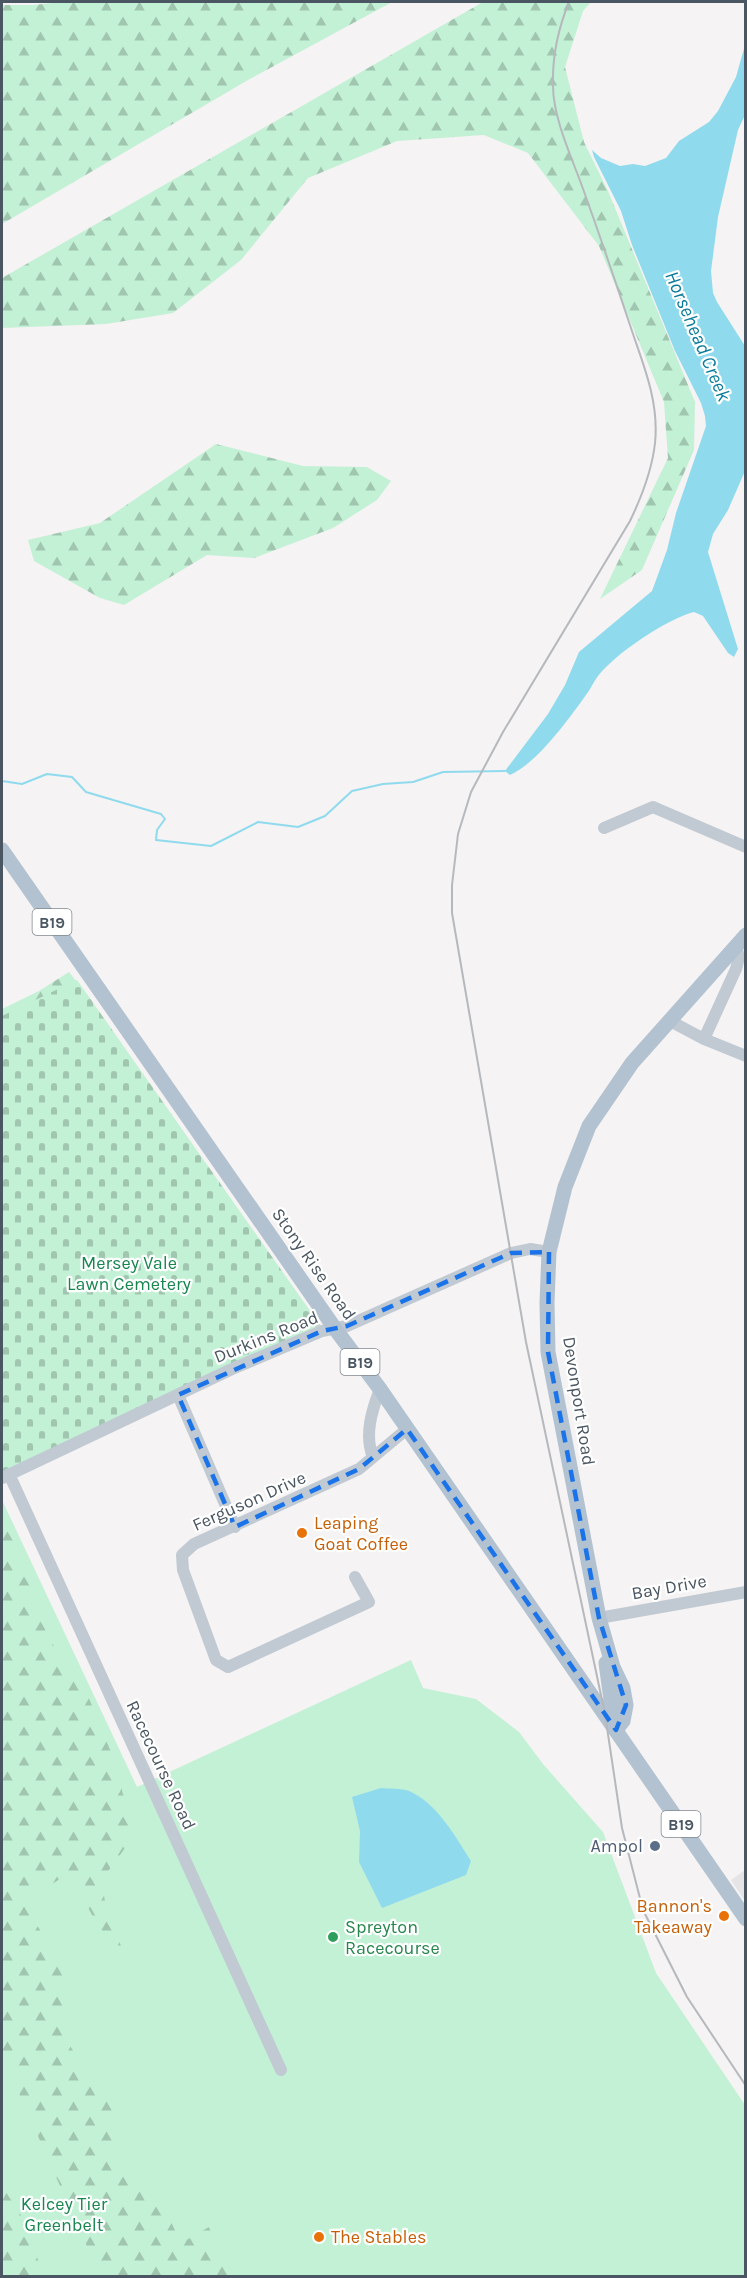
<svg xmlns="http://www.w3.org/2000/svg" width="747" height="2278" viewBox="0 0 747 2278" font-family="Karla,sans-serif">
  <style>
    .education { fill: #e6e4e5 }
    .green { fill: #c3f1d5 }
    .forest { fill: url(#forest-firs) }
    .cemetery { fill: url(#cemetery-stones) }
    .water { fill: #90daee }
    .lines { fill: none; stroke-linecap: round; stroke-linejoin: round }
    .stream { stroke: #90daee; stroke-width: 2 }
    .minor { stroke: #c1cad2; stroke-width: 12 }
    .major { stroke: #b3c2d1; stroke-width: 15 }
    .rail { stroke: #b5b8bd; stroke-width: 2 }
    .marked { fill: none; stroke: #1a73e8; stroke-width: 4.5; stroke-dasharray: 12 8; stroke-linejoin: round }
    .food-dot { fill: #e8710a; stroke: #fff; stroke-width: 2 }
    .service-dot { fill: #5c6f8a; stroke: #fff; stroke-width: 2 }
    .leisure-dot { fill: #2e9e5b; stroke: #fff; stroke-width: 2 }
    .labels { text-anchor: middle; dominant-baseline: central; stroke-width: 4.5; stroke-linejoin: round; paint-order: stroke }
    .shield { fill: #fff; stroke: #808990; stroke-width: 1.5 }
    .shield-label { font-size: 16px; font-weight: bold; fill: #4a5661 }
    .park-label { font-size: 18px; fill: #17864f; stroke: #fff }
    .street-label { font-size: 18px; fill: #4a5661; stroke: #fff }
    .food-label { font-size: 18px; fill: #c56008; stroke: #fff; text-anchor: start }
    .service-label { font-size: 18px; fill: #4e5e75; stroke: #fff; text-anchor: end }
    .leisure-label { font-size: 18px; fill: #27864d; stroke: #fff; text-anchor: start }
    .water-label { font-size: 20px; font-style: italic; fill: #0c7c9b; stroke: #fff }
  </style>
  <defs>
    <pattern id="forest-firs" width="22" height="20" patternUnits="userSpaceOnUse" patternTransform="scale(1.5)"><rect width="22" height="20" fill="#c3f1d5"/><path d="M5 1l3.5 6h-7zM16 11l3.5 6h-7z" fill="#a0c6b0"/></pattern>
    <pattern id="cemetery-stones" width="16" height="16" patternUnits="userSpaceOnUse" patternTransform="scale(1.5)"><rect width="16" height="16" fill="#c3f1d5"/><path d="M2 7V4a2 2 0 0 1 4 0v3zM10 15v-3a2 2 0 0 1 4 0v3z" fill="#a0c6b0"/></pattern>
  </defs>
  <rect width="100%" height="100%" fill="#f5f3f3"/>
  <path class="education" d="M745,1870V1901L731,1880Z"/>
  <path class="green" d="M2,1500L137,1787L411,1660L423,1688L476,1699L519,1732L543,1764L603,1832L656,1973L745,2105L746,2276H2Z"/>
  <path class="forest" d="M61,2H392L248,80L2,224V5H34Z
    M483,2H591L583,11L565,67L584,142L608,191L695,402L694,450L642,570L600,599L668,458L664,402L599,246L528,153L484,135L397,141L308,178L241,260L173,313L106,324L2,328V278Z
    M216,444L303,466L367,467L391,481L377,500L333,528L254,558L207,555L124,605L100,598L34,561L28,540L100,523Z
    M69,972L92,1001V1011L2,1049V1009L39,991Z
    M2,1521L12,1535L49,1640L79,1674L122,1779V1791L136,1833L101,1881L106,1906L130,1970L97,1924L69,1873L34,1896L30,1908L38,1927L55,1952L67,1985L64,2021L70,2046L102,2093H113L115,2150L128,2173L155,2188L181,2243L209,2227L230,2276H100L2,2055Z
    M2,2186L22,2217L44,2276H2Z"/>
  <path class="cemetery" d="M77,980L320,1325L2,1472V1016Z"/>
  <path class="water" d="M745,45V115L738,130L718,217L711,271L713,293L717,302L745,346V471L728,510L713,534L708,552L738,649L734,657L728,653L703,616L694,612C667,619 616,653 598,676C593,682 591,689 586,695C568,720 537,763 510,775L505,771L548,714L565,685L579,652L652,591L667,550L676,513L706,426L705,416L701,403L675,351L632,245L621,211L594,157L592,150L601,158L620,166L633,164L645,166L666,158L679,141L709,122L718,111L736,77Z
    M381,1788C389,1789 401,1788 409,1791C437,1803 455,1836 471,1861L466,1875L382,1908L359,1862L360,1831L352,1797Z"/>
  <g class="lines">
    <path class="stream" d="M2,781L22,784L47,774L72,777L86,792L161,814L165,819L157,830L156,840L211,846L258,822L298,827L325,816L352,791L383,784L413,782L443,772L505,771"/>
    <path class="minor" d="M604,828L653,807L746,847
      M670,1021L704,1039L746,1056
      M704,1039L736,969L739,957L736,946
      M178,1395L235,1527
      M373,1457C364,1435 372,1410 380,1389
      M9,1474L281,2070
      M2,1478L232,1369L322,1331L347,1326L511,1253L530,1249L549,1252
      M355,1577L369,1602L228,1667L216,1660L183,1570L182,1555L194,1544L359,1469L407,1429
      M599,1618L746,1592"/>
    <path class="major" d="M2,850L336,1330L380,1389L746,1919
      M606,1663L614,1722
      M616,1730L623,1721L626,1705L623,1688L613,1667L599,1618L548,1352L547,1303L549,1252L565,1187L589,1126L632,1063L746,935"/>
    <path class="rail" d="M569,2C558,29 552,56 553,86C553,117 571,156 582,186C600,236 617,286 634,337C646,371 659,406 655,443C652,471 642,496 630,521L503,732L471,792L458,834L452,885V913L526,1342L605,1714L622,1828L643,1910L687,1997L746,2086"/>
  </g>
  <path class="marked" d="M549,1252L548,1352L599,1618L626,1705L616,1730L407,1429L359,1469L235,1527L178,1395L322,1331L347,1326L511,1253Z"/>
  <g class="food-dot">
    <circle cx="302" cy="1533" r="6"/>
    <circle cx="724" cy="1916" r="6"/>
    <circle cx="319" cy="2237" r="6"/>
  </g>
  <circle class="service-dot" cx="655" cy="1846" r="6"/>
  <circle class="leisure-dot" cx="333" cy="1937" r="6"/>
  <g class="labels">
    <g class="shield">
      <rect x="32.5" y="909" width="39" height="26" rx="4.5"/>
      <rect x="340.5" y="1349" width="39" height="26" rx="4.5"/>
      <rect x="661.5" y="1811" width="39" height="26" rx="4.5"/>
    </g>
    <g class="shield-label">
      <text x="52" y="922">B19</text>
      <text x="360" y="1362">B19</text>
      <text x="681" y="1824">B19</text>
    </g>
    <g class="park-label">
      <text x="129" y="1263">Mersey Vale<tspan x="129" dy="21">Lawn Cemetery</tspan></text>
      <text x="64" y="2204">Kelcey Tier<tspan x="64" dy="21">Greenbelt</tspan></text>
    </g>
    <g class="street-label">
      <text transform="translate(314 1264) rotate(55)">Stony Rise Road</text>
      <text transform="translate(266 1337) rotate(-22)">Durkins Road</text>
      <text transform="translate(579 1401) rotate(81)">Devonport Road</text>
      <text transform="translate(249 1501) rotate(-24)">Ferguson Drive</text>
      <text transform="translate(669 1587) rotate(-10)">Bay Drive</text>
      <text transform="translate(161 1765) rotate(65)">Racecourse Road</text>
    </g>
    <g class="food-label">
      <text x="314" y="1523">Leaping<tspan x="314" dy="21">Goat Coffee</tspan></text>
      <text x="712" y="1906" text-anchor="end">Bannon's<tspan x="712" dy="21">Takeaway</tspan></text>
      <text x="331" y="2237">The Stables</text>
    </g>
    <g class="service-label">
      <text x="643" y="1846">Ampol</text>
    </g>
    <g class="leisure-label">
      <text x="345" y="1927">Spreyton<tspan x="345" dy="21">Racecourse</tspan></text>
    </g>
    <g class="water-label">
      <text transform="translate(698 336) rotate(67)">Horsehead Creek</text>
    </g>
  </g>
  <rect width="747" height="2278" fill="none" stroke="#4a5661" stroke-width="6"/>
</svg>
